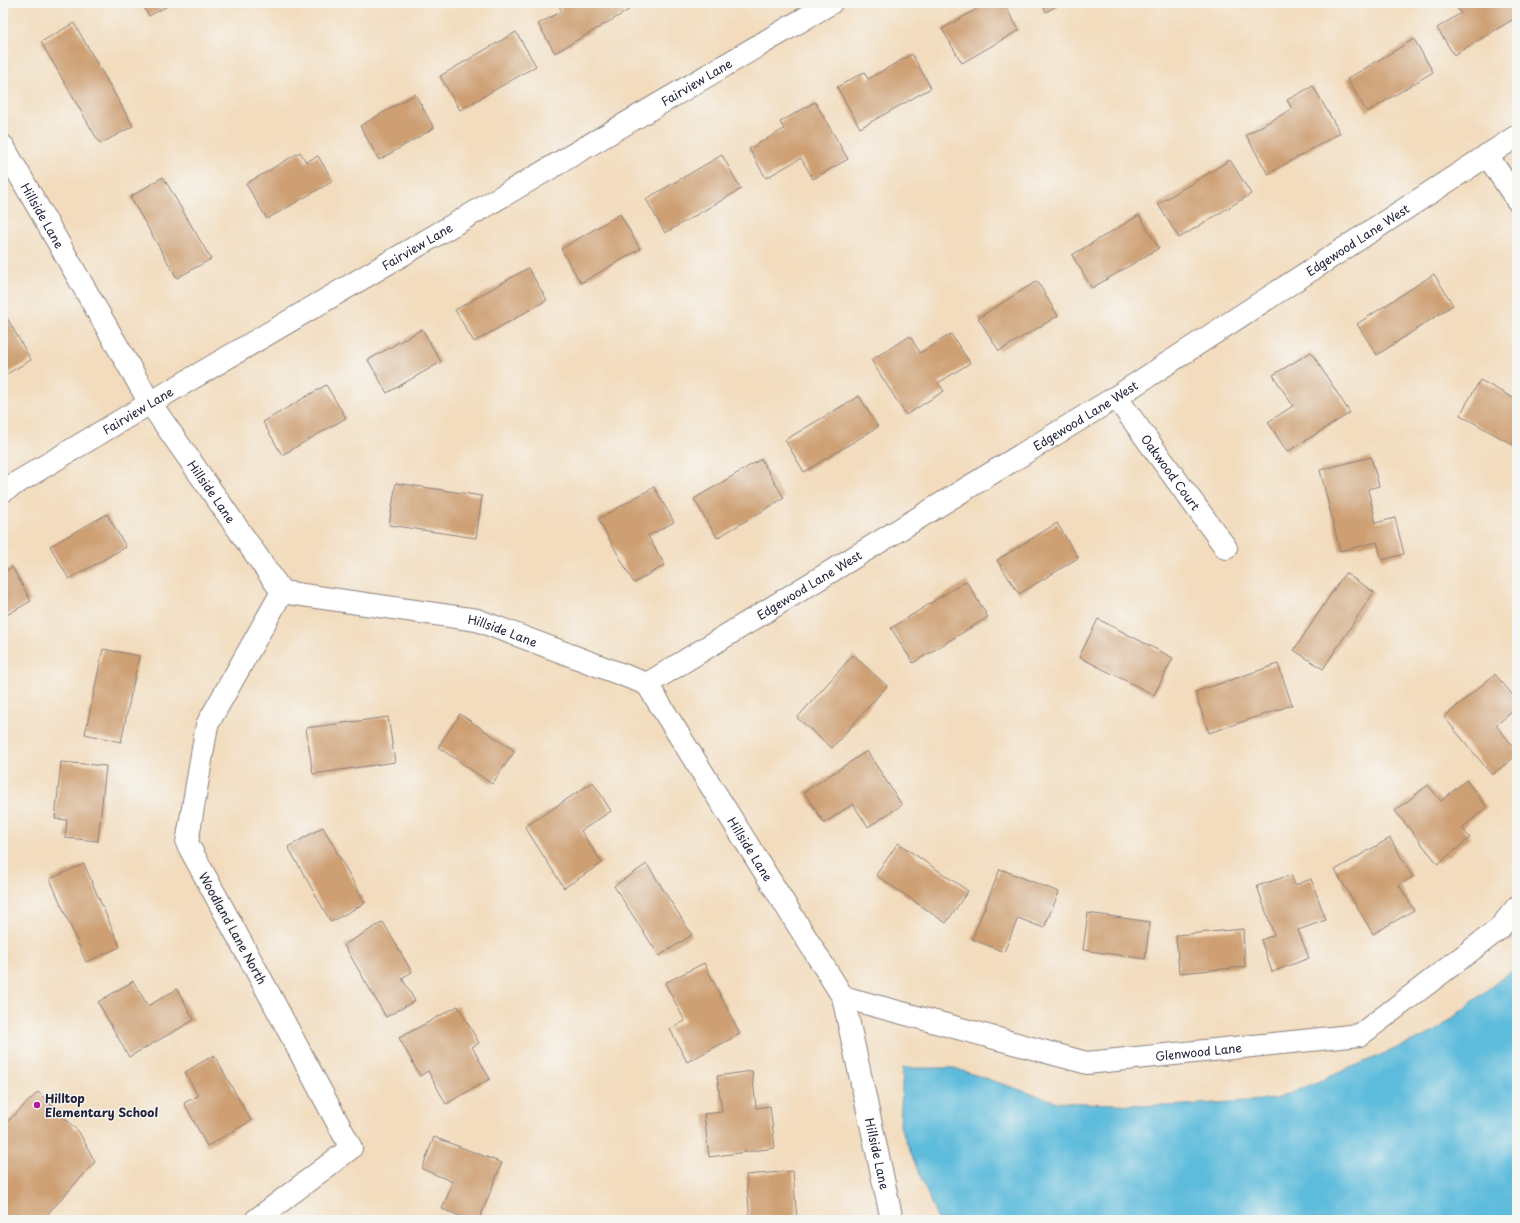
<svg xmlns="http://www.w3.org/2000/svg" width="1520" height="1223" viewBox="0 0 1520 1223" font-family="'Playpen Sans',sans-serif">
  <style>
    .water { fill: #5dbbdb; stroke: #406e8b }
    .building { fill: #cd9f72 }
    .lines { fill: none; stroke-linecap: round; stroke-linejoin: round }
    .minor-casing { stroke: #8a7f7c; stroke-width: 24 }
    .minor { stroke: #fff; stroke-width: 22 }
    .poi-dot { fill: #b5179e; stroke: #f6f6f2; stroke-width: 1.5 }
    .labels { text-anchor: middle; dominant-baseline: central; stroke-width: 3; stroke-linejoin: round; paint-order: stroke }
    .street-label { font-size: 12px; fill: #22223b; stroke: #f6f6f2 }
    .poi-label { font-size: 12px; font-weight: bold; fill: #22223b; stroke: #f6f6f2; text-anchor: start }
  </style>
  <rect width="100%" height="100%" fill="#f6f6f2"/>
  <filter id="ink" filterUnits="userSpaceOnUse"><feTurbulence type="fractalNoise" baseFrequency=".025" numOctaves="2"/><feDisplacementMap in="SourceGraphic" scale="8" xChannelSelector="R" yChannelSelector="G"/><feConvolveMatrix kernelMatrix="1 2 1 2 8 2 1 2 1" color-interpolation-filters="sRGB"/></filter>
  <filter id="wash" filterUnits="userSpaceOnUse"><feTurbulence type="fractalNoise" baseFrequency=".012" numOctaves="4" result="noise"/><feDisplacementMap in="SourceGraphic" scale="16" xChannelSelector="R" yChannelSelector="G"/><feGaussianBlur stdDeviation="0.9" result="paint"/><feColorMatrix in="noise" values="0 0 0 0 0 0 0 0 0 0 0 0 0 0 0 0 0 1.4 0 .05"/><feComposite in="paint" operator="in"/></filter>
  <g filter="url(#wash)">
    <rect width="100%" height="100%" fill="#f2dcbd"/>
    <path class="water" d="M1517,966V1220H938L900,1126L903,1068H954L1057,1102L1171,1106L1277,1099L1435,1032Z"/>
    <g id="blocks">
      <path class="building" d="M141,3H173L149,16Z
        M557,3H625L629,10L555,53L538,24L562,11Z
        M987,3H1003L1019,30L962,63L942,29Z
        M1041,3H1062L1046,12Z
        M1457,3H1517V17L1454,55L1437,28L1461,13L1455,4Z
        M74,23L133,126L100,144L41,42Z
        M516,32L536,66L460,110L440,76Z
        M1414,39L1433,72L1367,112L1347,79Z
        M912,54L931,88L860,128L837,87L864,72L868,79Z
        M1313,86L1340,133L1268,174L1246,135L1292,109L1287,100Z
        M415,94L434,128L379,160L360,126Z
        M815,102L848,159L813,179L801,158L766,178L749,149L784,129L780,122Z
        M300,152L306,162L318,156L333,181L267,219L246,184Z
        M722,155L741,189L665,233L646,199Z
        M1230,160L1251,194L1179,238L1158,204Z
        M163,177L211,259L177,278L130,197Z
        M620,214L640,249L581,283L561,249Z
        M1139,215L1159,248L1092,288L1072,255Z
        M528,268L547,300L474,342L455,310Z
        M1434,274L1453,305L1377,355L1357,324Z
        M1037,281L1058,316L999,351L978,318Z
        M3,311L31,360L3,376Z
        M422,329L441,362L387,393L368,360Z
        M951,334L970,363L938,383L944,391L906,415L871,360L910,336L920,353Z
        M1311,352L1350,413L1287,452L1268,422L1293,406L1273,375Z
        M1480,380L1515,399L1517,395V447L1460,415Z
        M326,385L346,418L282,455L263,422Z
        M859,396L878,427L804,472L785,440Z
        M1371,457L1379,486L1368,489L1376,523L1395,518L1404,554L1382,560L1377,542L1340,551L1320,470Z
        M761,459L784,498L717,538L694,499Z
        M396,483L482,496L476,538L389,525Z
        M654,487L674,522L648,536L665,565L634,583L598,519Z
        M107,514L126,547L69,579L50,546Z
        M1057,523L1078,558L1019,594L997,560Z
        M12,567L31,601L3,617V572Z
        M1345,573L1374,592L1323,669L1294,650Z
        M966,581L988,617L913,663L891,628Z
        M1098,619L1173,658L1154,695L1079,657Z
        M103,649L139,656L121,742L85,734Z
        M853,655L887,686L832,748L797,718Z
        M1278,664L1292,705L1209,733L1195,692Z
        M1495,674L1517,700V708L1496,725L1517,751V755L1492,775L1444,717Z
        M460,714L515,751L492,784L438,747Z
        M388,717L395,762L313,774L306,728Z
        M867,751L902,805L868,827L853,804L824,823L804,792Z
        M61,762L106,766L98,841L65,838L67,820L55,819Z
        M1466,780L1487,807L1462,828L1470,838L1438,864L1395,811L1428,785L1441,801Z
        M593,782L611,811L581,831L602,863L564,888L525,827Z
        M323,827L365,903L331,922L288,847Z
        M1390,838L1413,877L1399,885L1414,910L1373,934L1335,870Z
        M898,843L968,891L946,923L876,875Z
        M84,864L120,947L86,962L50,879Z
        M647,864L692,935L659,956L614,886Z
        M1000,869L1059,892L1044,928L1018,918L1004,952L972,939Z
        M1291,875L1295,885L1311,879L1326,920L1298,930L1309,958L1272,972L1261,940L1274,935L1257,886Z
        M1088,913L1150,922L1145,959L1083,950Z
        M383,922L412,972L402,978L415,1001L386,1017L344,945Z
        M1243,929L1245,967L1179,973L1176,935Z
        M704,963L740,1034L687,1062L670,1029L685,1021L665,983Z
        M133,981L148,1006L177,989L194,1020L129,1057L98,1002Z
        M458,1006L479,1043L472,1047L490,1079L446,1104L428,1071L420,1076L399,1038Z
        M214,1055L251,1121L207,1146L184,1103L198,1096L185,1072Z
        M752,1071L756,1108L770,1106L775,1148L709,1157L704,1114L722,1112L717,1076Z
        M38,1092L79,1132L95,1162L42,1220H3V1126Z
        M434,1137L502,1163L479,1220H471L442,1209L453,1182L422,1169Z
        M793,1171L797,1220H750L746,1175Z"/>
    </g>
  </g>
  <g filter="url(#ink)">
    <use href="#blocks" fill-opacity="0" stroke="#8a7f7c" stroke-width="1"/>
    <g class="lines">
      <defs>
        <g id="minor">
          <path id="s1" d="M3,146L150,403L282,592L477,620L647,684L843,997L892,1220"/>
          <path d="M1487,155L1517,200"/>
          <path id="s2" d="M1116,397L1226,548"/>
          <path id="s3" d="M3,491L150,403L831,3"/>
          <path id="s4" d="M647,684L1116,397L1517,136"/>
          <path id="s5" d="M843,997L1087,1063L1360,1035L1499,929L1517,907"/>
          <path d="M256,1220L351,1148L268,992L187,843L207,725L282,592"/>
        </g>
      </defs>
      <use href="#minor" class="minor-casing"/>
      <use href="#minor" class="minor"/>
    </g>
  </g>
  <circle class="poi-dot" cx="37" cy="1105" r="4"/>
  <g class="labels">
    <g class="street-label">
      <text stroke="none"><textPath href="#s3" startOffset="805">Fairview Lane</textPath></text>
      <text stroke="none"><textPath href="#s1" startOffset="80">Hillside Lane</textPath></text>
      <text stroke="none"><textPath href="#s4" startOffset="838">Edgewood Lane West</textPath></text>
      <text stroke="none"><textPath href="#s3" startOffset="481">Fairview Lane</textPath></text>
      <text stroke="none"><textPath href="#s3" startOffset="157">Fairview Lane</textPath></text>
      <text stroke="none"><textPath href="#s4" startOffset="514">Edgewood Lane West</textPath></text>
      <text stroke="none"><textPath href="#s2" startOffset="93">Oakwood Court</textPath></text>
      <text stroke="none"><textPath href="#s1" startOffset="404">Hillside Lane</textPath></text>
      <text stroke="none"><textPath href="#s4" startOffset="190">Edgewood Lane West</textPath></text>
      <text stroke="none"><textPath href="#s1" startOffset="751">Hillside Lane</textPath></text>
      <text stroke="none"><textPath href="#s1" startOffset="1100">Hillside Lane</textPath></text>
      <text transform="translate(233 928) rotate(61)">Woodland Lane North</text>
      <text stroke="none"><textPath href="#s5" startOffset="365">Glenwood Lane</textPath></text>
      <text stroke="none"><textPath href="#s1" startOffset="1435">Hillside Lane</textPath></text>
    </g>
    <g class="poi-label">
      <text x="45" y="1098">Hilltop<tspan x="45" dy="14">Elementary School</tspan></text>
    </g>
  </g>
  <rect width="1520" height="1223" fill="none" stroke="#f6f6f2" stroke-width="16"/>
</svg>
